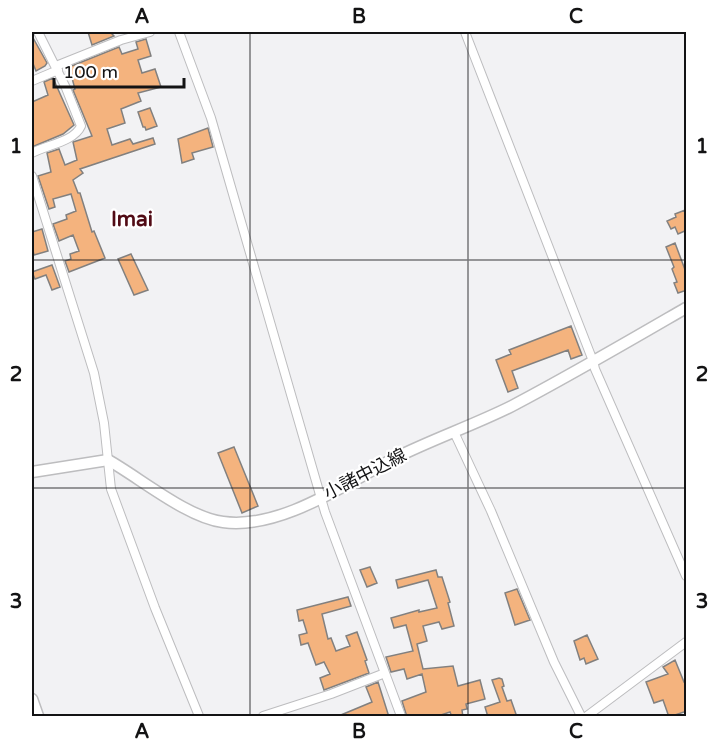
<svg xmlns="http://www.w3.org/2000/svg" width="718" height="748" viewBox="0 0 718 748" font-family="'Varela Round','Noto Sans JP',sans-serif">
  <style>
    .building { fill: #f4b37e; stroke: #82807f; stroke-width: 1.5 }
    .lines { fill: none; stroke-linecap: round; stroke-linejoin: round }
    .street-casing { stroke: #bdbdbf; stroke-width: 10 }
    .secondary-casing { stroke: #bdbdbf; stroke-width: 13 }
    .street { stroke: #fff; stroke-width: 8 }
    .secondary { stroke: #fff; stroke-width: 10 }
    .grid { fill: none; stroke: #131314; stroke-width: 1.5; stroke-opacity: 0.55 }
    .labels { text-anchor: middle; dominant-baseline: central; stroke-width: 4.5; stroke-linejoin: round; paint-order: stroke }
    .street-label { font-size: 18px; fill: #131314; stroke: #fff }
    .quarter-label { font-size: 21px; font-weight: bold; fill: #510b15; stroke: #fff }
    .neatline { fill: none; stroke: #131314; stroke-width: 2 }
    .grid-label { font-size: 20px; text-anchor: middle; font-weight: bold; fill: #131314 }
  </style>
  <rect width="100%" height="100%" fill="#f2f2f4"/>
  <path class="building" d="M88,32H110L114,36L92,45Z
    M32,36L47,63L45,66L36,71L32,61Z
    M146,39L151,56L138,60L142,73L155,69L161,87L138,93L141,101L121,109L125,123L107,129L112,145L130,139L133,144L153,138L155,144L80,169L83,173L73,180L78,193H80L92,232L94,231L105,258L69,272L65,261L71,259L70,254L79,251L73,235L59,241L53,224L67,219L66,215L76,211L71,194L53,199L55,207L49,209L38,176L51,172L47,153L59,149L65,165L77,160L73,142L92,136L73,90L75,89L69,67L119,47L122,54L138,49L136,42Z
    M53,78L74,125L63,134L32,147V102L48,95L44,82Z
    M150,108L157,126L146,130L145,127H143L138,112Z
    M208,128L213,147L192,153L194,159L182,163L178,139Z
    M685,210L687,230L678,234L675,227L671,229L667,221L676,217L675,214Z
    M42,229L48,251L34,255L32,247V232Z
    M675,243L687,275V290L678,293L674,283L677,282L672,269L674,267L666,247Z
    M131,254L148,290L134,295L118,259Z
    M52,265L60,287L52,290L46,275L35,279L32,272Z
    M571,326L582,355L571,359L568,350L512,371L518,388L508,392L496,360L511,354L509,350Z
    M234,447L258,506L242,513L218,453Z
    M370,567L377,583L367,587L360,570Z
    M436,570L438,577H442L450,602L448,603L454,626L442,629L439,622L423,626L427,641L417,644L423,669L453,666L458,686L480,680L485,699L466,704L467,709L462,710L463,717H452L450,712L435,717H407L402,701L426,692L422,674L407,679L404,669L391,672L386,657L413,651L406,625L394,628L391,618L419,610V612L437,608L428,580L398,588L396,580Z
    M517,589L530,620L515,625L505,593Z
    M348,597L351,606L322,614L328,639L331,638L336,651L350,646L346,636L357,632L367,660L365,661L369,673L324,690L320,678L330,674L324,662L316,665L308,643L301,645L299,635L307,633L303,620L299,621L297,610Z
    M587,635L598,659L586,664L584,658L580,660L574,641Z
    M675,660L684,682L687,681V711L669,717L663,700L654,703L646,682L668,674L663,667Z
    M499,678L502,679L504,686L502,687L507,701L511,700L517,717H488L485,707L500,702L492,680Z
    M378,682L389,717H336L372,702L366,687Z"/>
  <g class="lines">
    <defs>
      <path id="street" d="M179,32L211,118L325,512L401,716
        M465,32L593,361L595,369L686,576
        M56,66L121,40L150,32
        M32,81L58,70
        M32,153C46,145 74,142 81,126L66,88L38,32
        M32,176L94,373L104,423L111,489L155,608L199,716
        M454,432L491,511L554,662L581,716
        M263,716L331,694L385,673
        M587,716L686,642"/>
      <path id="secondary" d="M32,472L108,460C140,478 188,518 223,522C281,530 346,483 395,458C433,439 474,425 512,406C571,375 629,341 686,308
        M32,699L38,716"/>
    </defs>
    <use href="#street" class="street-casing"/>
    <use href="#secondary" class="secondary-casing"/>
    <use href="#street" class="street"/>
    <use href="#secondary" class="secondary"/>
  </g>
  <path class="grid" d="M250,32V716M468,32V716M32,260H686M32,488H686"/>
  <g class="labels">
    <g class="street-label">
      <text transform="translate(365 474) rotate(-27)">小諸中込線</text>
    </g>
    <g class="quarter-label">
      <text x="132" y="219">Imai</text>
    </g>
  </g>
  <rect width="718" height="748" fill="none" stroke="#ffffff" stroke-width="66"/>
  <path d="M54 78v9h130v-9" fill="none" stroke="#131314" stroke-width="3"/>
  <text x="63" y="78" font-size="18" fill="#131314" stroke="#ffffff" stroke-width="4.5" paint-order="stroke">100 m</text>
  <rect x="33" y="33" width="652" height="682" class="neatline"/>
  <g class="grid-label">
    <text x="142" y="23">A</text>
    <text x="359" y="23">B</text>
    <text x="576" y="23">C</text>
    <text x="16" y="153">1</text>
    <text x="702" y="153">1</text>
    <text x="16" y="381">2</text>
    <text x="702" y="381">2</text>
    <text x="16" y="608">3</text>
    <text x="702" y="608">3</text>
    <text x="142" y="738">A</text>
    <text x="359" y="738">B</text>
    <text x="576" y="738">C</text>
  </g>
</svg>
